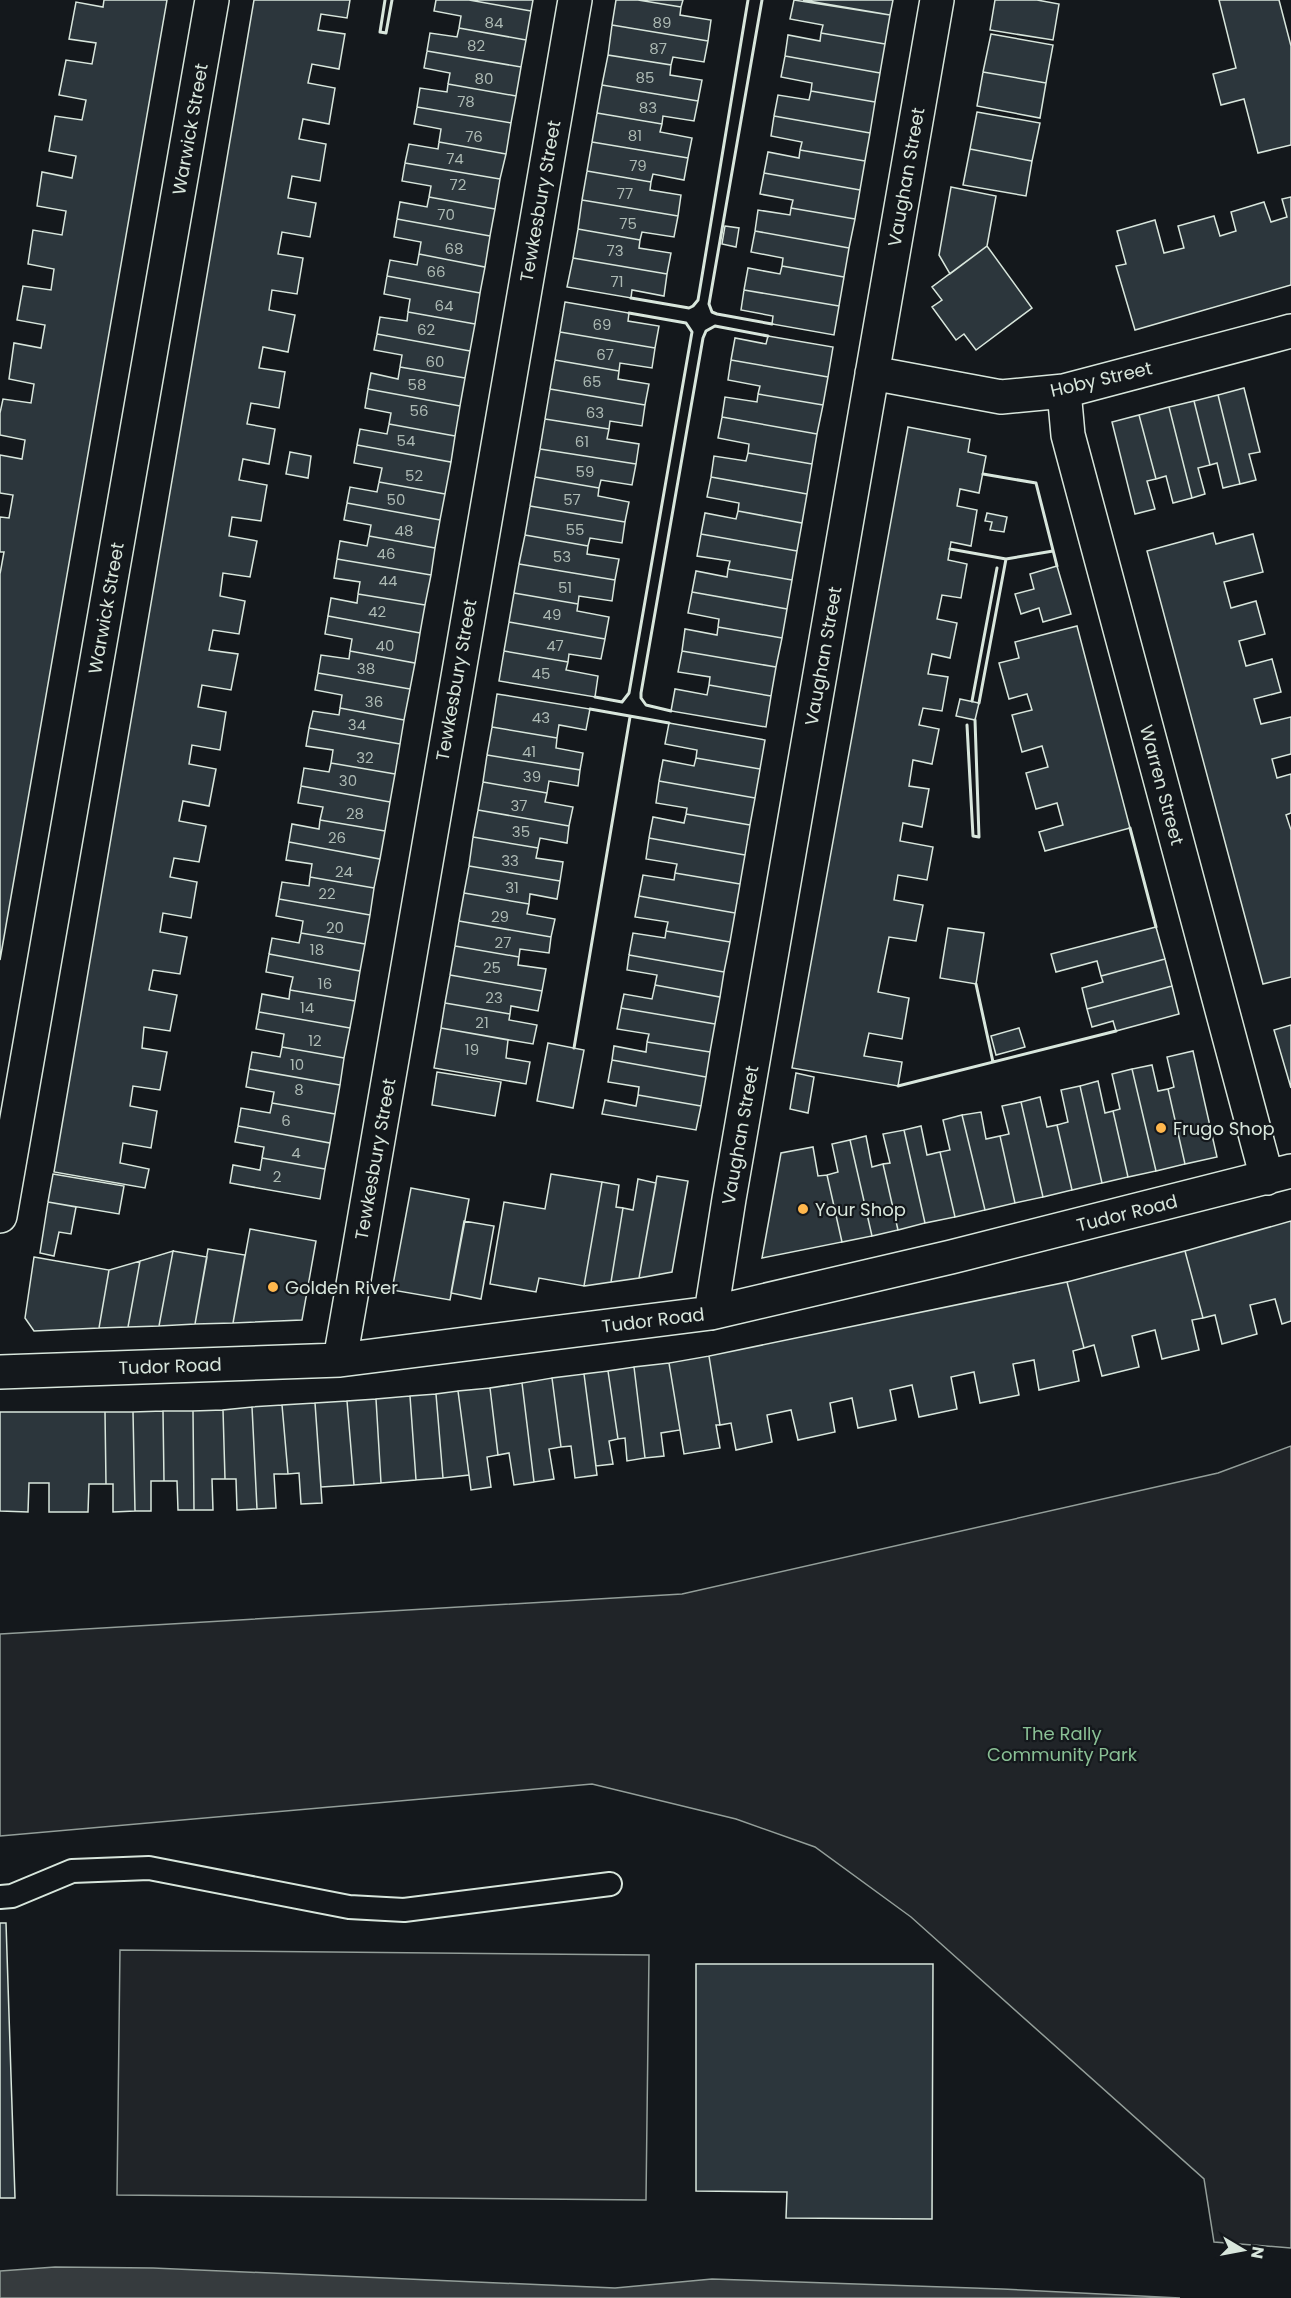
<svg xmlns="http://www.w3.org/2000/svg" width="1291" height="2298" viewBox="0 0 1291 2298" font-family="Poppins,sans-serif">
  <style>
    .green { fill: #202428; stroke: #939e99; stroke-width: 1.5 }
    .water { fill: #363b3e; stroke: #939e99; stroke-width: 1.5 }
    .building { fill: #2c363c; stroke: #d8e6dc; stroke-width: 1.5 }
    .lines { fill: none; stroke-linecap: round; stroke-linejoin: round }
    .service-casing { stroke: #d8e6dc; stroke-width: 26 }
    .minor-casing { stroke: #d8e6dc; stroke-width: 36 }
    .service { stroke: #14181c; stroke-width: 22 }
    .minor { stroke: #14181c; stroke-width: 33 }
    .wall { stroke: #d8e6dc; stroke-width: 3 }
    .poi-dot { fill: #ffb74d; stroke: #14181c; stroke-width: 2 }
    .labels { text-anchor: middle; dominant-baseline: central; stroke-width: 4.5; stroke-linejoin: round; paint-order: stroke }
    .number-label { font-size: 15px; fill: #adbab4 }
    .street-label { font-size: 18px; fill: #d8e6dc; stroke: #14181c }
    .poi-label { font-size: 18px; fill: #d8e6dc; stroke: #14181c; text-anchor: start }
    .park-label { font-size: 18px; fill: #8ac095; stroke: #14181c }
  </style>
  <rect width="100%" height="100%" fill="#14181c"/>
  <path class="green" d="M1291,1446V2248L1214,2242L1204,2179L911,1917L815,1847L736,1819L592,1784L0,1836V1634L682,1594L1218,1473Z
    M120,1950L649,1955L646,2200L117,2195Z"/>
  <path class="water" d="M55,2267L153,2268L615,2288L712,2279L1002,2289L1180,2298H0V2271Z"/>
  <path class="building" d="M104,0H167L0,960V574L4,552H0V517L9,518L13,495L0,493V455L22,459L25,440L0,435V413L3,399L31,403L34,384L9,379L14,343L41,348L45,325L17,320L23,286L51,290L54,269L28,264L33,230L62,235L66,211L37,206L42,172L72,178L76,156L49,151L55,116L82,120L86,100L59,95L66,60L92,64L96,43L69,39L76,2L103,7Z
    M254,0H350L347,18L321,14L318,30L345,34L339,69L312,64L308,83L335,88L329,124L303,119L299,139L326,144L320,181L292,176L288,198L316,203L310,237L282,232L278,254L303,258L297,294L272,290L269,310L295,315L288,352L263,347L259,368L285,372L279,408L251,403L247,424L275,429L269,464L243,459L239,480L267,485L261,521L232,517L229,536L257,541L250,577L223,573L220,596L245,601L239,634L213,630L209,650L238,654L231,690L202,685L198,707L226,712L220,750L192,745L189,764L216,769L209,806L183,801L179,821L206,826L199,862L174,858L170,877L197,882L191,918L163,913L160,932L187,937L180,974L153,970L149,990L177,995L170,1031L144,1027L142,1048L167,1052L160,1090L133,1086L130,1106L157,1111L151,1148L123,1143L120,1163L149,1169L145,1188L54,1172Z
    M436,0H469L531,11L526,40L459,28L461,16L434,11Z
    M469,0H533L531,11Z
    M616,0H638L681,7L680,15L711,20L708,41L612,25Z
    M638,0H683L681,7Z
    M794,0L890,15L885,44L821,33L823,25L790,19Z
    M803,0H893L890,15Z
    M995,0H1037L1059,4L1053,40L990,30Z
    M1219,0H1279L1291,46V145L1258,153L1244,99L1221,105L1213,74L1236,68Z
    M612,25L708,41L704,62L673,57L671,65L608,55Z
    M459,28L526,40L521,67L427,51L430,33L457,37Z
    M821,33L885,44L880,73L785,56L788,35L820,41Z
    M991,34L1053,45L1046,83L983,72Z
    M427,51L521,67L516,96L448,84L450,73L424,68Z
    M608,55L671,65L670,75L702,80L698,101L602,85Z
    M785,56L880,73L875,102L811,91L812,83L781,77Z
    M983,72L1046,83L1040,118L977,106Z
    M448,84L516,96L511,123L417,107L420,88L447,92Z
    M602,85L698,101L694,121L663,116L662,124L597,113Z
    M811,91L875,102L870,133L774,116L778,95L809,100Z
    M417,107L511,123L506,154L439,142L441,129L414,124Z
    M977,112L1040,123L1032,161L970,149Z
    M597,113L662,124L660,132L692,138L688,158L592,142Z
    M774,116L870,133L865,161L800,150L802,142L771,136Z
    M439,142L506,154L500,179L405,163L409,144L438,149Z
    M592,142L688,158L684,180L653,174L651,182L587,171Z
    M970,149L1032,161L1026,196L963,185Z
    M800,150L865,161L860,190L764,173L768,152L799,158Z
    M405,163L500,179L495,209L429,197L431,186L402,181Z
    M587,171L651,182L650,190L681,195L678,216L582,200Z
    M764,173L860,190L855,219L791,208L793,200L760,194Z
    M951,187L996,196L987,246L950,274L939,255Z
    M429,197L495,209L490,236L397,219L400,202L427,207Z
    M1291,197V285L1135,330L1116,266L1126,264L1117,231L1155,220L1164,253L1184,248L1178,226L1214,216L1220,236L1236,231L1231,212L1264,202L1271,222L1287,217L1282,199Z
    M582,200L678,216L674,237L642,232L640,240L578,229Z
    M791,208L855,219L849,248L755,231L758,210L790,215Z
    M397,219L490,236L485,267L419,254L421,242L394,237Z
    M725,226L739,228L736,247L722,244Z
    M578,229L640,240L639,248L671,253L667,274L573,258Z
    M755,231L849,248L844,277L782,266L783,258L751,252Z
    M987,246L1032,308L976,350L964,334L956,340L932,307L942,300L932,287Z
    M419,254L485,267L480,293L387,276L390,260L417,265Z
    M573,258L667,274L664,296L632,290L631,298L567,287Z
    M782,266L844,277L839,306L744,290L748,268L780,274Z
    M387,276L480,293L475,324L408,312L410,299L384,294Z
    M744,290L839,306L834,335L772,324L773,316L741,310Z
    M565,302L629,313L628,321L659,326L655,348L560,332Z
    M408,312L475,324L470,351L377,334L380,317L407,321Z
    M560,332L655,348L652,368L620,363L619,371L555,360Z
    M377,334L470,351L465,378L400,367L402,355L374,350Z
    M768,336L833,347L828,377L731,360L735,338L766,344Z
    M555,360L619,371L618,379L649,384L645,405L550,389Z
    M731,360L828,377L823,405L758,394L760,386L728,380Z
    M400,367L465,378L460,406L368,389L371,373L398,379Z
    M1244,388L1260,452L1249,454L1256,480L1240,484L1218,395Z
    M368,389L460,406L455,436L389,424L391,413L365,408Z
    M550,389L645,405L642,426L610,421L609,429L545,419Z
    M758,394L823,405L817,434L722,417L725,397L757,402Z
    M1218,395L1240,484L1223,488L1217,463L1210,465L1194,401Z
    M1194,401L1210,465L1198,468L1205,494L1192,498L1169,407Z
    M1169,407L1192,498L1173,503L1166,476L1156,479L1139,415Z
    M1139,415L1156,479L1147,481L1155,509L1135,514L1112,422Z
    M722,417L817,434L812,464L748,453L749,444L718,438Z
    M545,419L609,429L607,439L639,444L636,464L540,449Z
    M389,424L455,436L451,462L357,445L360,429L387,434Z
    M908,427L970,439L968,452L986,456L979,493L960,489L957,506L977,510L971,546L951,542L948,560L967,564L961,598L942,595L937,619L957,623L950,658L932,654L928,674L948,677L942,711L923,708L919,725L939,729L932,764L913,760L909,786L929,789L922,827L903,823L900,841L933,847L927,880L898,875L894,900L923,905L916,941L889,937L878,992L909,998L902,1039L869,1033L864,1056L902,1062L898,1086L792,1068Z
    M357,445L451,462L445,494L379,482L382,468L354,463Z
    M540,449L636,464L632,485L601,480L599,488L535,477Z
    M290,452L311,456L308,478L286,474Z
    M748,453L812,464L807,494L711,477L714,456L746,461Z
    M535,477L599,488L598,496L629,502L625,522L530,506Z
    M711,477L807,494L802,523L738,511L739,503L707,497Z
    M379,482L445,494L440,520L347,503L350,487L377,492Z
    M347,503L440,520L435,548L369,536L371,525L344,520Z
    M530,506L625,522L622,543L590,538L588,546L525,535Z
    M738,511L802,523L797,551L701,534L705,513L736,519Z
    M987,513L1007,517L1004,532L990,530L992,522L985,521Z
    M1213,533L1216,544L1253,534L1263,572L1224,582L1231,608L1256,601L1265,634L1239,641L1246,666L1272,659L1281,692L1254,699L1261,724L1291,717V754L1272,759L1277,778L1291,774V813L1286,815L1291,830V977L1263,984L1147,551Z
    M701,534L797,551L792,580L728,569L730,561L697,556Z
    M525,535L588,546L587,554L619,559L615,580L519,564Z
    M369,536L435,548L431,575L337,559L340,541L367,546Z
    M337,559L431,575L425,605L358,594L360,582L334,578Z
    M519,564L615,580L612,601L579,596L578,604L514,593Z
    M1057,566L1071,614L1043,622L1039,608L1021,614L1015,594L1034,589L1030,574Z
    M728,569L792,580L787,609L692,592L696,571L727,577Z
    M692,592L787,609L782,638L718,627L719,619L688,613Z
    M514,593L578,604L577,611L609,617L605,639L509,622Z
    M358,594L425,605L420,633L328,616L331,598L357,603Z
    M328,616L420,633L415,663L350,651L352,639L325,634Z
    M509,622L605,639L601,659L569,654L568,662L504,651Z
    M1077,626L1130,828L1045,851L1039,832L1063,825L1057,803L1036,809L1026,773L1048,767L1042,746L1022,752L1012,715L1032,710L1027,694L1009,699L999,663L1019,658L1015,642Z
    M718,627L782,638L776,667L682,651L685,629L717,635Z
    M350,651L415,663L410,689L318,673L321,655L349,659Z
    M504,651L568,662L566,670L598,676L595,697L499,681Z
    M682,651L776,667L771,696L709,685L710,677L678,672Z
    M318,673L410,689L404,720L340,708L342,695L315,690Z
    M709,685L771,696L766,727L671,711L675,689L707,695Z
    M497,694L590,709L586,730L559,725L557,738L492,727Z
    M960,699L979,703L975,720L956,716Z
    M340,708L404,720L400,744L309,728L313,711L339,715Z
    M669,723L765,740L760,769L696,758L697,750L665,744Z
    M492,727L557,738L556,748L583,753L580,770L487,755Z
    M309,728L400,744L395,774L331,763L333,750L306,746Z
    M487,755L580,770L578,786L549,781L547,793L483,782Z
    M696,758L760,769L755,798L659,781L663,760L694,766Z
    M331,763L395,774L390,802L301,786L304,768L329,772Z
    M659,781L755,798L750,825L686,814L687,808L656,803Z
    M483,782L547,793L545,802L573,807L569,826L478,810Z
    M301,786L390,802L385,831L320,820L323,807L298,803Z
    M478,810L569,826L567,843L540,838L538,848L473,837Z
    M686,814L750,825L745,855L649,838L653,817L684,823Z
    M320,820L385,831L380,859L289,842L292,824L319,829Z
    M473,837L538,848L536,858L563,862L560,881L469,866Z
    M649,838L745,855L740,884L675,873L677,864L646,859Z
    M289,842L380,859L374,888L310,877L312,864L286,860Z
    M469,866L560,881L557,899L530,894L529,904L464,893Z
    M675,873L740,884L735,913L639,896L643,875L674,880Z
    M310,877L374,888L370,915L279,899L282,882L309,886Z
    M464,893L529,904L527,914L555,919L551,937L459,921Z
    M639,896L735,913L730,942L666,931L668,922L635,917Z
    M279,899L370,915L365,944L301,933L303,921L276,916Z
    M459,921L551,937L549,953L520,949L519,957L455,946Z
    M1156,927L1165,959L1101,976L1097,961L1056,972L1051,954Z
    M948,928L984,933L976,984L940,978Z
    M666,931L730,942L724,972L629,955L633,933L665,938Z
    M301,933L365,944L360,971L269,954L272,938L299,943Z
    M455,946L519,957L518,965L546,969L542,991L450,975Z
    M269,954L360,971L355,1001L290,990L293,977L266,972Z
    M629,955L724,972L720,997L655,985L657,975L627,970Z
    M1165,959L1172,986L1087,1009L1082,988L1103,982L1101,976Z
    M450,975L542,991L538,1011L511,1006L510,1014L445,1003Z
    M655,985L720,997L715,1024L621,1008L624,994L652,999Z
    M1172,986L1179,1014L1116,1031L1113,1021L1092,1027L1087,1009Z
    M290,990L355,1001L350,1028L259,1012L262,994L289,999Z
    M445,1003L510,1014L509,1020L537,1025L533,1044L441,1028Z
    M621,1008L715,1024L710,1052L647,1042L649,1034L617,1029Z
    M259,1012L350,1028L344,1058L282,1047L284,1034L256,1029Z
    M1291,1025V1088L1274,1030Z
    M441,1028L508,1040L506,1058L530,1062L526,1084L434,1068Z
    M1019,1028L1025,1047L996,1055L991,1036Z
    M647,1042L710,1052L706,1077L612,1060L614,1046L646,1052Z
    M548,1043L584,1050L573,1108L537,1101Z
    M282,1047L344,1058L340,1085L249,1069L252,1052L280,1057Z
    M1193,1051L1217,1157L1185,1164L1168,1089L1174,1087L1167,1057Z
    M612,1060L706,1077L701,1106L638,1095L639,1087L608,1082Z
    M1152,1065L1158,1091L1168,1089L1185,1164L1156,1171L1132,1069Z
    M249,1069L340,1085L335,1114L272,1103L274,1092L246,1087Z
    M1132,1069L1156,1171L1128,1177L1113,1111L1120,1109L1112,1074Z
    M437,1072L501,1082L495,1116L432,1105Z
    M796,1073L814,1077L808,1113L790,1109Z
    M1098,1081L1105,1113L1113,1111L1128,1177L1102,1183L1080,1086Z
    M1080,1086L1102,1183L1072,1190L1057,1125L1068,1122L1061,1090Z
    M638,1095L701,1106L696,1130L602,1114L605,1100L636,1106Z
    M1040,1097L1047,1127L1057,1125L1072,1190L1043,1197L1021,1102Z
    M1021,1102L1043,1197L1015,1203L1000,1136L1009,1134L1002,1106Z
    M272,1103L335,1114L330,1143L238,1126L241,1108L270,1113Z
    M981,1112L986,1139L1000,1136L1015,1203L985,1210L962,1115Z
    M962,1115L985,1210L955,1217L940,1152L950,1150L943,1120Z
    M238,1126L330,1143L325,1169L262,1158L264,1147L235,1142Z
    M921,1126L927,1155L940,1152L955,1217L925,1223L904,1130Z
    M904,1130L925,1223L898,1230L883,1164L890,1163L883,1134Z
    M866,1136L872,1167L883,1164L898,1230L872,1236L850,1140Z
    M850,1140L872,1236L842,1242L827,1175L838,1172L832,1144Z
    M813,1147L818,1176L827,1175L842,1242L762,1258L781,1153Z
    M262,1158L325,1169L320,1199L230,1183L233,1165L260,1170Z
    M53,1174L124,1186L119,1214L48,1202Z
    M551,1174L602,1182L584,1286L539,1278L536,1292L490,1284L504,1202L545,1209Z
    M657,1176L688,1181L672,1272L639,1278Z
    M638,1179L656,1183L639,1278L611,1282L623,1208L633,1210Z
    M602,1182L619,1185L616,1207L623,1208L611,1282L584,1286Z
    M411,1188L469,1199L450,1300L392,1290Z
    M48,1202L76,1207L71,1234L59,1232L54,1256L40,1253Z
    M464,1221L494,1226L481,1299L451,1293Z
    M1291,1221V1321L1282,1324L1275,1299L1250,1305L1257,1334L1222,1344L1215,1315L1203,1318L1185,1251Z
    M250,1229L316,1241L302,1320L233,1323Z
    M208,1249L245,1255L233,1323L195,1324Z
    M173,1251L207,1257L195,1324L159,1326Z
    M173,1251L159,1326L128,1327L140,1261Z
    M1185,1251L1203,1318L1192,1320L1199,1350L1162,1359L1155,1330L1132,1336L1139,1367L1102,1376L1094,1345L1084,1348L1067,1282Z
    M34,1257L109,1270L99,1328L34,1331L25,1318Z
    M140,1261L128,1327L99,1328L109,1270Z
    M1067,1282L1084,1348L1073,1351L1079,1381L1039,1390L1034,1360L1013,1364L1019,1395L980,1403L974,1372L951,1377L957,1409L919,1417L912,1385L890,1390L896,1420L858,1428L852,1398L830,1403L835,1432L798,1440L791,1410L767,1415L772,1442L736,1450L731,1423L720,1425L709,1356Z
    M709,1356L720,1425H716L720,1448L684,1454L669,1363Z
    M669,1363L680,1430L661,1433L664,1456L645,1458L634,1367Z
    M634,1367L645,1458L627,1461L625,1438L618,1439L608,1371Z
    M608,1371L618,1439L609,1441L613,1464L596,1466L584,1374Z
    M584,1374L597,1475L575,1478L571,1446L561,1447L552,1378Z
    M552,1378L561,1447L549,1449L554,1479L534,1482L522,1383Z
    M522,1383L534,1482L514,1485L509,1453L498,1455L490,1388Z
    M490,1388L498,1455L487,1457L491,1487L471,1490L458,1391Z
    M458,1391L469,1475L443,1478L436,1394Z
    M436,1394L443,1478L416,1480L410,1396Z
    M410,1396L416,1480L381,1483L376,1399Z
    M376,1399L381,1483L354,1485L347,1401Z
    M347,1401L354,1485L321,1487L315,1403Z
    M315,1403L322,1503L301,1504L299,1473L288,1474L282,1405Z
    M282,1405L288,1474H274L276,1508L257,1509L252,1407Z
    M252,1407L257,1509L237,1510L236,1479H225L223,1410Z
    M223,1410L225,1479H212L213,1510H194L193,1411Z
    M163,1411L164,1481H151V1511H135L133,1412Z
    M163,1411H193L194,1510H178L177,1481H164Z
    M0,1412H105L106,1484H89L88,1512H49V1483H29L28,1512L0,1511Z
    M105,1412H133L135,1511L113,1512V1484H106Z
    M0,1923H6L15,2198H0Z
    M696,1964H933L932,2219L786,2218L787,2192L696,2191Z"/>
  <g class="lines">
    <defs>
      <path id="service" d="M0,1897L12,1896L72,1871L149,1868L349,1907L404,1910L610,1884"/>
      <path id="minor" d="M872,373L1001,397L1064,391L1291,331
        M1064,391L1068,435L1267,1178
        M0,1216L212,0
        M711,1313L729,1199L937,0
        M340,1360L575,0
        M0,1372L340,1360L711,1313L951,1257L1291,1171"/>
    </defs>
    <use href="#service" class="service-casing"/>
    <use href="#minor" class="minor-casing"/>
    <use href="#service" class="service"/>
    <use href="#minor" class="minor"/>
    <path class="wall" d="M385,0L380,32L386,33L392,0
      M762,0L709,304L712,312L717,314L772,324
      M631,298L689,308L693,306L698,300L748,0
      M983,474L1036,483L1057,566
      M950,549L1006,559L1053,551
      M595,697L622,702L629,693L692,332L686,323L629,313
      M972,701L997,568
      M979,703L1006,559
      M590,709L669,723
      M671,711L646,705L641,698V693L703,338L706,331L715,326L768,336
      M967,725L973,836L979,837L975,720
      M1130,828L1156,927
      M976,984L993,1062
      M574,1048L630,717
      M898,1086L1116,1031"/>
  </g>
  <g class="poi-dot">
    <circle cx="1161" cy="1128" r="6"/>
    <circle cx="803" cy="1209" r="6"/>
    <circle cx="273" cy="1287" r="6"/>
  </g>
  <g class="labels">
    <g class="number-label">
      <text x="494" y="22">84</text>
      <text x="662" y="22">89</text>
      <text x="476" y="45">82</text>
      <text x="658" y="48">87</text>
      <text x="645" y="77">85</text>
      <text x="484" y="78">80</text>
      <text x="466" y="101">78</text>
      <text x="648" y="107">83</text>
      <text x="635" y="135">81</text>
      <text x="474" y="136">76</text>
      <text x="455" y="158">74</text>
      <text x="638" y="165">79</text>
      <text x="458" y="184">72</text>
      <text x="625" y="193">77</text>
      <text x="446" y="214">70</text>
      <text x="628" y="223">75</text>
      <text x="454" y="248">68</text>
      <text x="615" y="250">73</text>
      <text x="436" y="271">66</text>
      <text x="617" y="281">71</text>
      <text x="444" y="305">64</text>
      <text x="602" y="324">69</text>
      <text x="426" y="329">62</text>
      <text x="605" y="354">67</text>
      <text x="435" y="361">60</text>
      <text x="592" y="381">65</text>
      <text x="417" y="384">58</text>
      <text x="419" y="410">56</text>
      <text x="595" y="412">63</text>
      <text x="406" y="440">54</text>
      <text x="582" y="441">61</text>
      <text x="585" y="471">59</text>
      <text x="414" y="475">52</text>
      <text x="396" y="499">50</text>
      <text x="572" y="499">57</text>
      <text x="575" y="529">55</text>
      <text x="404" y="530">48</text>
      <text x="386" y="553">46</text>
      <text x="562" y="556">53</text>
      <text x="388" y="580">44</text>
      <text x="565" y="587">51</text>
      <text x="377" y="611">42</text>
      <text x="552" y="614">49</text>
      <text x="385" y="645">40</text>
      <text x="555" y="645">47</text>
      <text x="366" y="668">38</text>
      <text x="541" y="673">45</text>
      <text x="374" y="701">36</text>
      <text x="541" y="717">43</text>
      <text x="357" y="724">34</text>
      <text x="529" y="751">41</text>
      <text x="365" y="757">32</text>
      <text x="532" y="776">39</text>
      <text x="348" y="780">30</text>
      <text x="519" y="805">37</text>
      <text x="355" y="813">28</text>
      <text x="521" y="831">35</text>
      <text x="337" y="837">26</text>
      <text x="510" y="860">33</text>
      <text x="344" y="871">24</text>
      <text x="512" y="887">31</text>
      <text x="327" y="893">22</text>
      <text x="500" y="916">29</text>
      <text x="335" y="927">20</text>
      <text x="503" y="942">27</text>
      <text x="317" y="949">18</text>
      <text x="492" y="967">25</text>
      <text x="325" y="983">16</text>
      <text x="494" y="997">23</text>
      <text x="307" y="1007">14</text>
      <text x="482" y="1022">21</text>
      <text x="315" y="1040">12</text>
      <text x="472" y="1049">19</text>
      <text x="297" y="1064">10</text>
      <text x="299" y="1089">8</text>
      <text x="286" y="1120">6</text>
      <text x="296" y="1152">4</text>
      <text x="277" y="1176">2</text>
    </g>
    <g class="street-label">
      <text transform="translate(190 129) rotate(-80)">Warwick Street</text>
      <text transform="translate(906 177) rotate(-80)">Vaughan Street</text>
      <text transform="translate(540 201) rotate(-80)">Tewkesbury Street</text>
      <text transform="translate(1101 379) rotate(-13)">Hoby Street</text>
      <text transform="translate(106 608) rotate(-80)">Warwick Street</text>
      <text transform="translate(823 656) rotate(-80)">Vaughan Street</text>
      <text transform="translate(456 680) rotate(-80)">Tewkesbury Street</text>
      <text transform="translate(1162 785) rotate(75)">Warren Street</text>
      <text transform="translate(740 1135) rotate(-80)">Vaughan Street</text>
      <text transform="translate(375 1159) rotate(-80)">Tewkesbury Street</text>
      <text transform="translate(1127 1213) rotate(-14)">Tudor Road</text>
      <text transform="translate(653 1320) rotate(-7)">Tudor Road</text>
      <text transform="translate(170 1366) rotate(-2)">Tudor Road</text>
    </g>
    <g class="poi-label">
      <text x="1173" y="1128">Frugo Shop</text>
      <text x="815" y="1209">Your Shop</text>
      <text x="285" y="1287">Golden River</text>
    </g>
    <g class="park-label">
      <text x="1062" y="1733">The Rally<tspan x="1062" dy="21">Community Park</tspan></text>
    </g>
  </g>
  <g transform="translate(1243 2250) rotate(100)" stroke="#14181c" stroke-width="4.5" paint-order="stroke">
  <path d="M0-4.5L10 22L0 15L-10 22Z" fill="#d8e6dc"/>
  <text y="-9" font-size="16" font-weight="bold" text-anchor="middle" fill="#d8e6dc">N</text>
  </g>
</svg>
